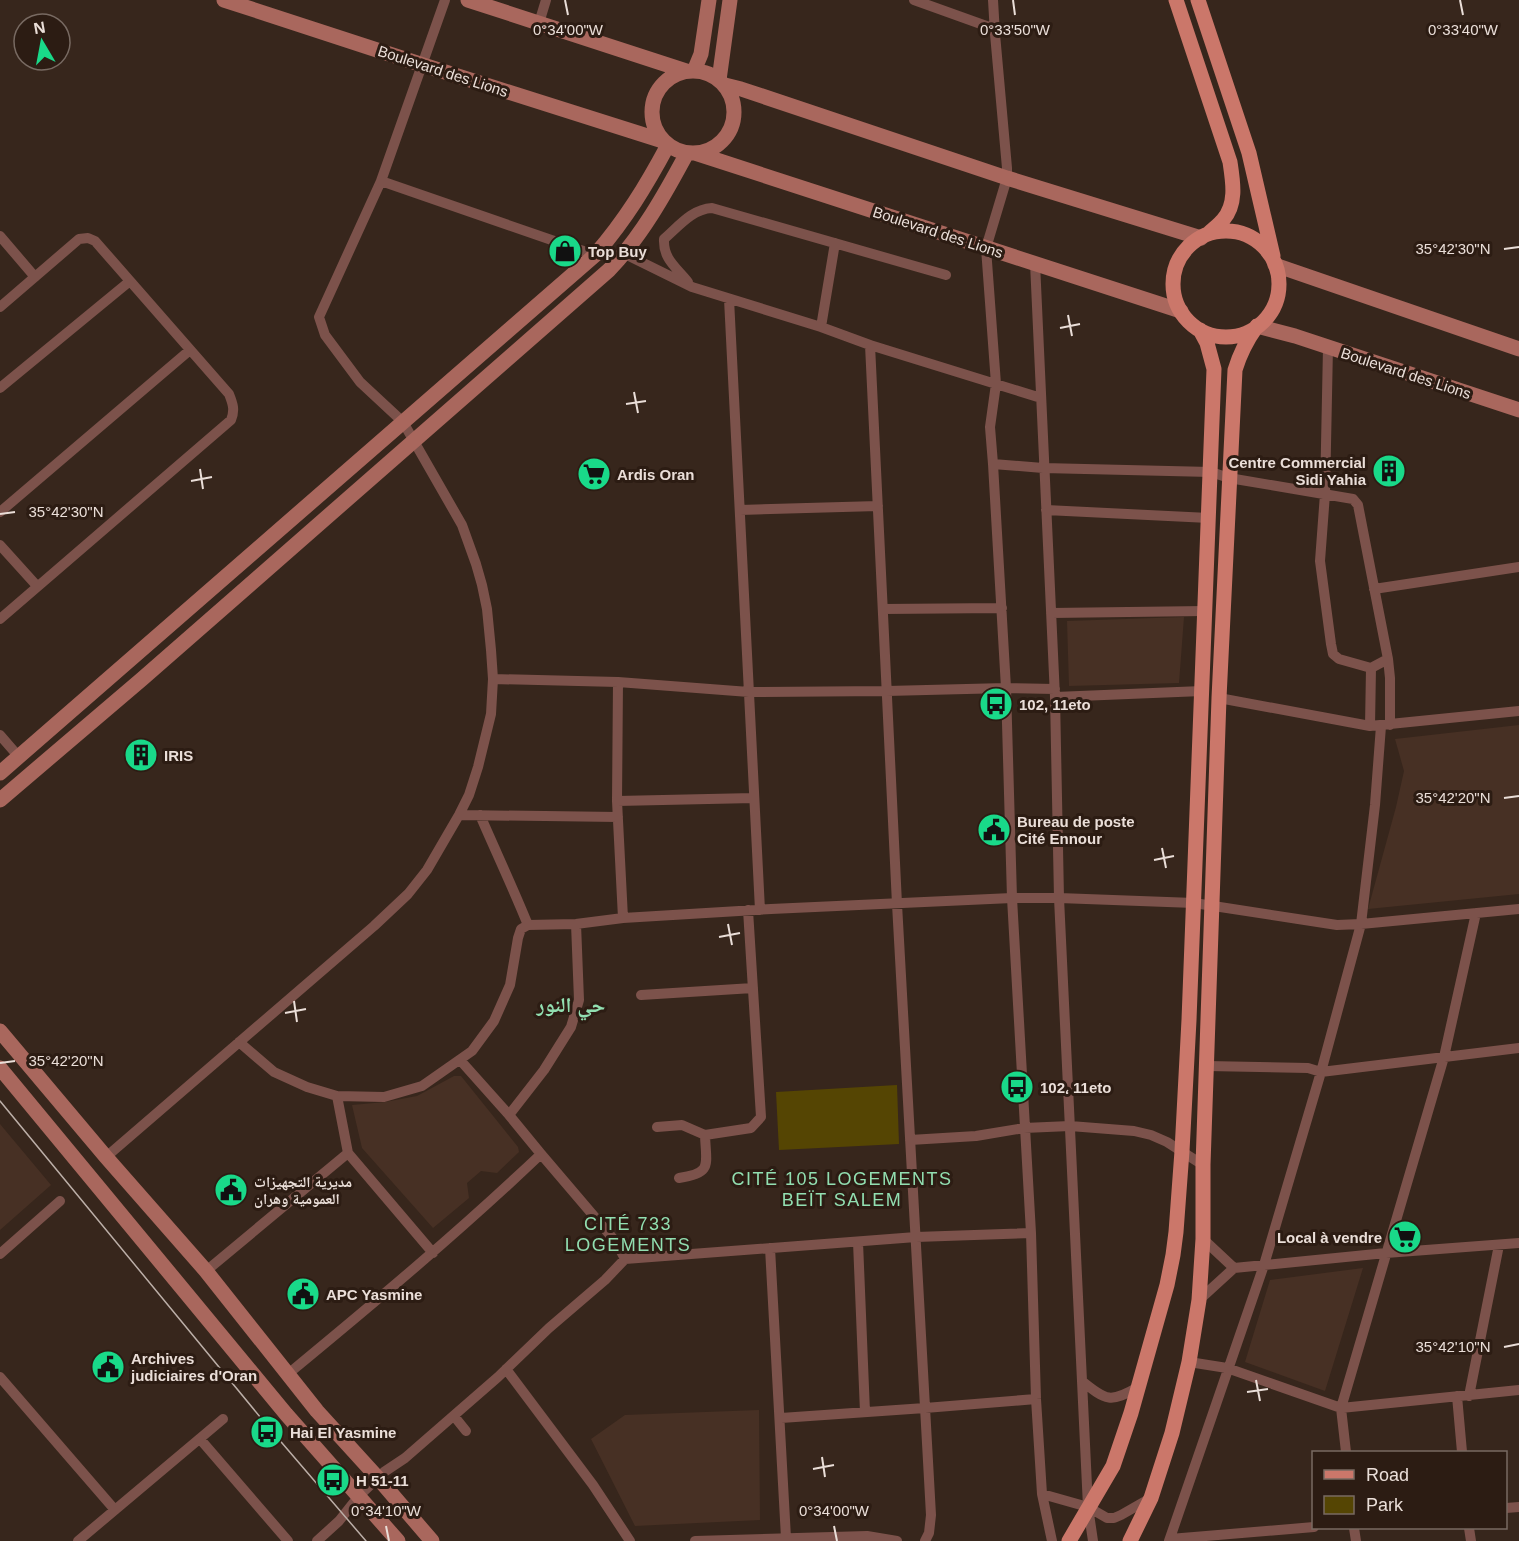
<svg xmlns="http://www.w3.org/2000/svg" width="1519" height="1541" viewBox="0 0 1519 1541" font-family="Helvetica,'Noto Naskh Arabic',sans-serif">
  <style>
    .built { fill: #473024 }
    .green { fill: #554503 }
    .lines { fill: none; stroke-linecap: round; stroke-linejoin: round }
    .street { stroke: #7c524b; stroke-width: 10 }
    .secondary { stroke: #a9675d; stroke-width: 15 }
    .primary { stroke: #cb776a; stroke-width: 15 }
    .tram { stroke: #bcafa8; stroke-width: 1.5 }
    .ticks { fill: none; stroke: #eaded8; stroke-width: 2 }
    .labels { text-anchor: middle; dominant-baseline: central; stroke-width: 6; stroke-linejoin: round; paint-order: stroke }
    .street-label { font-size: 15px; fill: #eaded8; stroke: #2c1c13 }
    .poi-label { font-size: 15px; font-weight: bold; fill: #eaded8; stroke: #2c1c13; text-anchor: start }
    .quarter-label { font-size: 18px; letter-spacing: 1.5px; fill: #92dfb1; stroke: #2c1c13 }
    .district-label { font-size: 21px; font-weight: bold; fill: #92dfb1; stroke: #2c1c13 }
    .ticks-label { font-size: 15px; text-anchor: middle; fill: #eaded8; stroke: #2c1c13; stroke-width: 6; stroke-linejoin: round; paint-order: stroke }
  </style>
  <rect width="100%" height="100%" fill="#37261c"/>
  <path class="built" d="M1184,617L1179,683L1069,686L1067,621Z
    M1519,725V894L1368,909L1396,807L1404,771L1395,739Z
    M454,1076H461L518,1147L519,1152L497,1173L481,1171L467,1183L469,1198L433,1228L362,1148L352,1105L385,1102L417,1096Z
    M0,1124L51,1185L0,1230Z
    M1363,1268L1325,1391L1245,1362L1270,1280Z
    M759,1410L760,1520L635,1526L591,1439L625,1415Z"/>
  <path class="green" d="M897,1085L899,1144L779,1150L776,1092Z"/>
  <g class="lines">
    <path class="street" d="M914,0L992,28L995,34L1007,168V178L986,248L996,384L990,427L993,464L1006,688L1012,898L1031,1233L1036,1399L1042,1494L1052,1541
      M993,0L995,34
      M539,23L546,0
      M381,181L595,255
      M0,236L35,277
      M625,254L692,287L821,327L870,345L1041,398
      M1035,263L1055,697L1059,898L1088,1507L1093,1541
      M688,282C676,267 663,259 664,239C679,226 692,209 712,208L946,275
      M729,299L760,910
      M0,307L79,239L88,238L95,241L229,394C233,404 235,410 231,420L0,619
      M821,327L835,243
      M870,345L897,904L931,1515L929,1533L925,1541
      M1328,347L1325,494L1320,561L1331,644L1333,654L1339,659L1371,668L1370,726L1519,711
      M0,388L130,281
      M993,464L1043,468L1211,472L1229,478L1353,499L1358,505L1388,659L1371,668
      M740,510L878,506
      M1046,510L1209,518
      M0,512L190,350
      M0,545L37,586
      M1374,589L1519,567
      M883,609L1002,608
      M1051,613L1205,611
      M1388,659L1390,678V725
      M493,679L618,682L749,692L887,691L1006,688L1055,689
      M618,682L617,801L623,918
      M1055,697L1202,691
      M1219,698L1370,726
      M0,735L19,757
      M617,801L754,798
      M459,815L618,817
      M480,815C496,852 513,888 528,925
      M641,995L753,988
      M239,1042L274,1072L307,1087L337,1096L384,1097L422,1086L472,1051L494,1021L510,985L518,938L521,929L528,925L576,924L623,918L771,909L1012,898H1059L1194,903L1337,925L1361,924L1519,909
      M460,1060L509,1115L541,1154L616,1242L625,1259
      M1207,1066L1308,1068L1321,1072L1519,1048
      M337,1096L348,1153L433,1253
      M509,1115L544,1070L571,1027L579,1000L576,924
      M657,1127L682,1125L705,1135
      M910,1140L976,1136L1024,1128L1070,1126L1134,1131L1151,1135L1167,1142L1203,1165
      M106,1157L374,926L408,894L427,870L459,815L469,795L478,767L491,714L493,679L491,650L487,609L482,585L476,564L462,525L403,422L360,382L325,335L319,317L381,181L445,0
      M679,1178C713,1173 706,1165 705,1135L751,1128L761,1117L748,910
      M858,1242L865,1412
      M770,1248L786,1538
      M0,1254L60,1201
      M1234,1268L1386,1253L1519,1243
      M206,1271L348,1153
      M1199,1300L1234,1268L1203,1239
      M1189,1362L1227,1368L1341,1408L1519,1390
      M506,1369L593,1485L630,1541
      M288,1374C374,1303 460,1231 541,1154
      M0,1377L115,1510
      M1082,1381C1106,1401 1111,1403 1138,1387
      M1457,1396L1462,1452
      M1469,1396L1499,1245
      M454,1416L466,1431
      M781,1418L925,1408L1036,1399
      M200,1439L288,1541
      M1346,1452L1341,1408L1444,1057L1476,913
      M1042,1494L1088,1507L1107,1518H1114L1121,1515L1149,1499
      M1506,1508L1519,1507
      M1354,1528L1356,1541
      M1469,1528L1471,1541
      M1170,1539L1314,1527
      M78,1541L223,1419
      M317,1541L339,1521L358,1497L384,1472L405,1458L498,1377L549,1328L605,1280L625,1259L916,1237L1031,1233
      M695,1541L867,1536L897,1541
      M1169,1541L1264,1265L1321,1072L1361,924L1375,805L1381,726"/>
    <path class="secondary" d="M224,0L423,65L663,141
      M468,0L686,71
      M652 112a41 41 0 1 1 82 0a41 41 0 1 1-82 0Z
      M694,71L701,54L709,0
      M719,80L730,0
      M725,85L741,89L1007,178L1201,238
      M695,153L1181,311
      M1275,265L1519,349
      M1257,326L1295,336L1519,410
      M0,773L595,255C626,219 646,186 668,145
      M0,800L142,679L609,270C641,237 665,194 687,153
      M0,1031L106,1157L206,1271L317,1411L378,1478L432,1541
      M0,1068L286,1414L398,1541"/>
    <path class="primary" d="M1176,0L1230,162C1233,182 1237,204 1223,220C1219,225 1213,229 1208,234
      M1198,0L1249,153L1273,256
      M1173 284a53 53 0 1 1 106 0a53 53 0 1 1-106 0Z
      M1069,1541L1113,1466L1131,1413L1167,1285L1173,1255L1176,1232L1182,1151L1189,1020L1214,369L1207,343L1200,330
      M1130,1541L1151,1498L1172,1433L1189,1362L1199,1300L1203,1239V1165L1219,698L1235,370C1240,353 1247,340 1257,326"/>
    <path class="tram" d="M0,1101L270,1429L366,1541"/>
  </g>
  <path class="ticks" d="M565,0L568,15M1013,0L1015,15M1460,0L1463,15M1504,249L1519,247M1068,315L1072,336M1060,328L1080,324M634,392L638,413M626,404L646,401M200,469L203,489M191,481L212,477M0,514L15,512M1504,798L1519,796M1162,848L1166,868M1154,860L1174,856M728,924L732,945M719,937L740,933M294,1001L297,1022M285,1013L306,1009M0,1063L15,1061M1504,1347L1519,1344M1256,1380L1260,1401M1247,1392L1268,1389M822,1457L825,1477M813,1469L834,1465M386,1526L389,1541M834,1526L837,1541"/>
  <defs>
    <symbol id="shop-disc" viewBox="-11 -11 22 22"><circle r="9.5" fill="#19d989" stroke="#2c1c13"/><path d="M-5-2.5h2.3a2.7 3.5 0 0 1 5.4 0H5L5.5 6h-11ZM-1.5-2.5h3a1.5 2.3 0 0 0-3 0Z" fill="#111"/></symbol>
    <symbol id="building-disc" viewBox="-11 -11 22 22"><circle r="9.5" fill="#19d989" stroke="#2c1c13"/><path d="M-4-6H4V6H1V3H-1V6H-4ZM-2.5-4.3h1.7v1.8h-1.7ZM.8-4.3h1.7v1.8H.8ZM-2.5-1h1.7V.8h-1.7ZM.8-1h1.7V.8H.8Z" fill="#111"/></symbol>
    <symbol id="supermarket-disc" viewBox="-11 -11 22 22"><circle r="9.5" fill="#19d989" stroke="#2c1c13"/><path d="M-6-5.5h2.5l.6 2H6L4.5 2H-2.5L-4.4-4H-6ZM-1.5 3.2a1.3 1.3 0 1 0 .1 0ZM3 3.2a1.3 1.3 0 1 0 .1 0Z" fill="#111"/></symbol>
    <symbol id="bus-disc" viewBox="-11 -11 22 22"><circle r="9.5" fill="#19d989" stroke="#2c1c13"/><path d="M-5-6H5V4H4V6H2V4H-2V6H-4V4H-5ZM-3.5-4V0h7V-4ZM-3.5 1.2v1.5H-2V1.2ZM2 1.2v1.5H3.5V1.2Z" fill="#111"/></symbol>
    <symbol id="civic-disc" viewBox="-11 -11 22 22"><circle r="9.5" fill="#19d989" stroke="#2c1c13"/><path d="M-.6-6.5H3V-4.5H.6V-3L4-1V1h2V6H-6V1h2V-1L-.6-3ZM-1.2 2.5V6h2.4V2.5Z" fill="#111"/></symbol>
  </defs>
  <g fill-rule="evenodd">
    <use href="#shop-disc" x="546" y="232" width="38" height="38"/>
    <use href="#building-disc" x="1370" y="452" width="38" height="38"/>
    <use href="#supermarket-disc" x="575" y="455" width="38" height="38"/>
    <use href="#bus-disc" x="977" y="685" width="38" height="38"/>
    <use href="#building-disc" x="122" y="736" width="38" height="38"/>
    <use href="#civic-disc" x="975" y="811" width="38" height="38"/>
    <use href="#bus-disc" x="998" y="1068" width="38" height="38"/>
    <use href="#civic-disc" x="212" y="1171" width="38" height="38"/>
    <use href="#supermarket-disc" x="1386" y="1218" width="38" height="38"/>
    <use href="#civic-disc" x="284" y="1275" width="38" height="38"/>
    <use href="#civic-disc" x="89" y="1348" width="38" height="38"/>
    <use href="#bus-disc" x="248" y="1413" width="38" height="38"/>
    <use href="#bus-disc" x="314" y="1461" width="38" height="38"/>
  </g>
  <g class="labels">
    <g class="street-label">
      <text transform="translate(443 71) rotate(18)">Boulevard des Lions</text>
      <text transform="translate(938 232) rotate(18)">Boulevard des Lions</text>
      <text transform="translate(1406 373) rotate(18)">Boulevard des Lions</text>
    </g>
    <g class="poi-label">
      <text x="588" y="251">Top Buy</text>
      <text x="1366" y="462" text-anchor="end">Centre Commercial<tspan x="1366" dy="17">Sidi Yahia</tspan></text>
      <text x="617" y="474">Ardis Oran</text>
      <text x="1019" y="704">102, 11eto</text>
      <text x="164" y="755">IRIS</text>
      <text x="1017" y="821">Bureau de poste<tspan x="1017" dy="17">Cité Ennour</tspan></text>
      <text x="1040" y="1087">102، 11eto</text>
      <text x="254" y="1181">مديرية التجهيزات<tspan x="254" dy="17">العمومية وهران</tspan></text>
      <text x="1382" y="1237" text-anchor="end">Local à vendre</text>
      <text x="326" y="1294">APC Yasmine</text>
      <text x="131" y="1358">Archives<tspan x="131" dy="17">judiciaires d'Oran</tspan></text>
      <text x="290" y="1432">Hai El Yasmine</text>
      <text x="356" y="1480">H 51-11</text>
    </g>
    <g class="quarter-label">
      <text x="842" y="1179">CITÉ 105 LOGEMENTS<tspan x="842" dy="21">BEÏT SALEM</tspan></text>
      <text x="628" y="1224">CITÉ 733<tspan x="628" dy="21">LOGEMENTS</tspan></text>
    </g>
    <g class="district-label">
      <text x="571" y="1004">حي النور</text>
    </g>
  </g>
  <g class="ticks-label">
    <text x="1463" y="35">0°33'40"W</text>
    <text x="568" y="35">0°34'00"W</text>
    <text x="1015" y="35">0°33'50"W</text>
    <text x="1453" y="254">35°42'30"N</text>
    <text x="66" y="517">35°42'30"N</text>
    <text x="1453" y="803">35°42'20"N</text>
    <text x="66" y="1066">35°42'20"N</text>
    <text x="1453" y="1352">35°42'10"N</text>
    <text x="386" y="1516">0°34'10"W</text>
    <text x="834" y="1516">0°34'00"W</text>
  </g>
  <rect x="1312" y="1451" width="195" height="78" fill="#2c1c13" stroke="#786a62" stroke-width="1.5"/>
  <rect x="1324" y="1470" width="30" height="9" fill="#cb776a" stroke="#786a62" stroke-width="1.5"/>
  <text x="1366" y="1481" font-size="18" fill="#eaded8">Road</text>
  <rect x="1324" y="1496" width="30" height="18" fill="#554503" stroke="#786a62" stroke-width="1.5"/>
  <text x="1366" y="1511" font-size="18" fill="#eaded8">Park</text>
  <g transform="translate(42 42) rotate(350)"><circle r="28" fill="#2c1c13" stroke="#786a62" stroke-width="1.5"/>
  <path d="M0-4.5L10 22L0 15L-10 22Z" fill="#19d989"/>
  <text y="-9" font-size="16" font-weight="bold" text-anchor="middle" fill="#eaded8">N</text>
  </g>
</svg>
